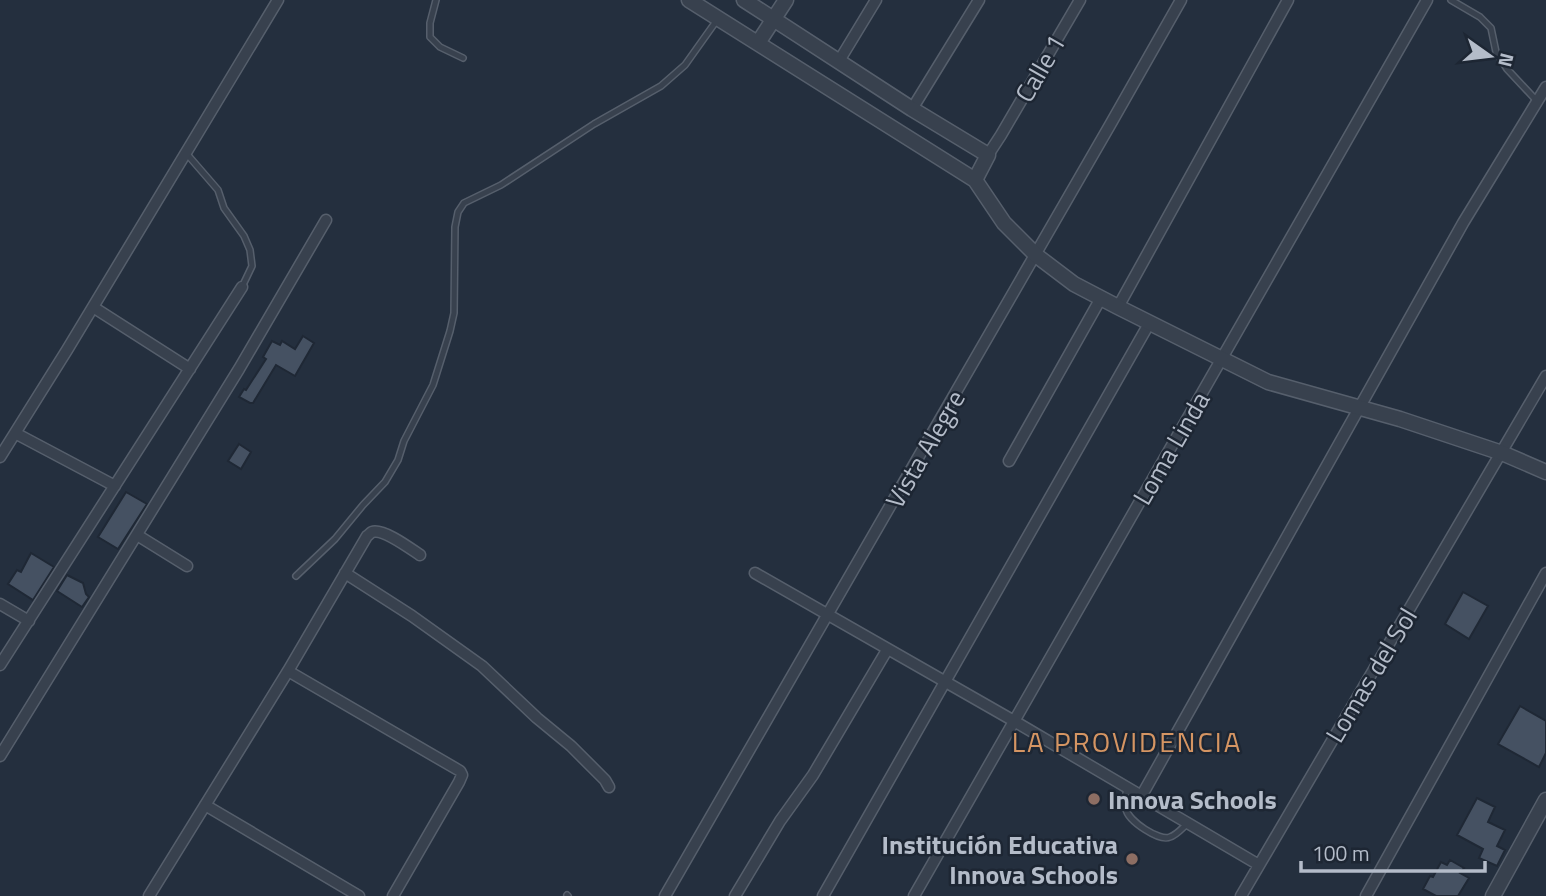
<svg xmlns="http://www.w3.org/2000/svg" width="1546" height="896" viewBox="0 0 1546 896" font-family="'Titillium Web',sans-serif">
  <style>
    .building { fill: #455162; stroke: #1f2835; stroke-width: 2 }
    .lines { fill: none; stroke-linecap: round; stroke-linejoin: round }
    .service-casing { stroke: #565f6c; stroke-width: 8 }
    .minor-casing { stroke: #565f6c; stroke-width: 13 }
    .tertiary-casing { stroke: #565f6c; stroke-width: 17 }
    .service { stroke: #38414e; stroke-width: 5 }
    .minor { stroke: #38414e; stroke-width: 10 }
    .tertiary { stroke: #38414e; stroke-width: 14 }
    .education-dot { fill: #8d6e63; stroke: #1d2633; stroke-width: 2.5 }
    .labels { text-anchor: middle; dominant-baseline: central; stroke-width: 5; stroke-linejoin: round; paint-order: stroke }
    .street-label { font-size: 26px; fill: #b4bcc9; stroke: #1d2633 }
    .poi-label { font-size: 26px; font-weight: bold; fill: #b4bcc9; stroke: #1d2633; text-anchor: start }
    .neighbourhood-label { font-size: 28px; letter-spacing: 2px; fill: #d59563; stroke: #1d2633 }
  </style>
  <rect width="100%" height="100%" fill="#242f3e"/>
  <path class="building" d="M303,336L314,343L295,376L276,365L253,403H250L239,397L244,389L246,390L266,359L263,357L272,341L280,345L282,341L295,349Z
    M239,444L251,452L241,469L228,461Z
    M126,492L147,504L118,549L98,537Z
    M31,553L54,567L33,600L8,584L17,570L21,572Z
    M67,575L83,583L86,594L89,597L82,607L57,591Z
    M1463,592L1488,606L1469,639L1445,624Z
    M1520,706L1546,721V753L1539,767L1498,744Z
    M1477,798L1495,807L1488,822L1505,830L1497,846L1505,850L1497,866L1479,858L1483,849L1457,835Z
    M1450,860L1464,868L1460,873L1469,878L1458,896H1436L1423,889L1430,876L1433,877L1441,862L1447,865Z"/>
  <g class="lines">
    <defs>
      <path id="service" d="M436,0L430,23V37L440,47L463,58
        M1451,0L1480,17L1491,28L1496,52L1507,69L1536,100
        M186,153L218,190L224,208L244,236L250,250L252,266L242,287
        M296,576L335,539L363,505L385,482L398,460L404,441L433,385L450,331L454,313L455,227L458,212L464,203L501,185L594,124L661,86L685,65L717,20
        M1127,787C1126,794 1124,802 1126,809C1128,821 1160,842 1170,837C1177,835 1183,827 1188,823
        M567,895L568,896"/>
      <path id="minor" d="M839,61L876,0
        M912,109L979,0
        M988,155L1001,135L1080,0
        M93,307L190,369
        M1118,307L1288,0
        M15,433L115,486
        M0,457L67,350L278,0
        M1009,461L1101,298
        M137,535L187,566
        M345,573L412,616L482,666L537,718L571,746L605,780L609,787
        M755,573L1014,721L1259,865
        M0,604L29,621
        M0,665L242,287
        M288,671L460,771L462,775L459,782L393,896
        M0,756L239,369L326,220
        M1142,795L1463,223L1546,87
        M205,805L359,896
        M149,896L288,671L367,536C369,535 370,533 372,532C383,528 411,549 420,555
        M665,896C839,599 1011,300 1181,0
        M735,896L780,821L813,775L887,650
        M823,896L1150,322
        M914,896L1427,0
        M1241,896L1546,376
        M1366,896L1546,573"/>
      <path id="tertiary" d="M689,0L975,180L1004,223L1037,256L1074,284L1118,307L1268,382L1400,419L1502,453L1546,472
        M744,0L912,109L988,155L975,180
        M758,43L786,0
        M1493,896L1546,800"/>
    </defs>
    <use href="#service" class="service-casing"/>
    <use href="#minor" class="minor-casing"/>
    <use href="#tertiary" class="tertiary-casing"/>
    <use href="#service" class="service"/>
    <use href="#minor" class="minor"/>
    <use href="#tertiary" class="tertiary"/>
  </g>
  <g class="education-dot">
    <circle cx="1094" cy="799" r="7"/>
    <circle cx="1132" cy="859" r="7"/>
  </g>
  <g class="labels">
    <g class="street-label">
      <text transform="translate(1040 68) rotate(-60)">Calle 1</text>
      <text transform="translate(1171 448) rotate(-60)">Loma Linda</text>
      <text transform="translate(925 449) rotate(-60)">Vista Alegre</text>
      <text transform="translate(1371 675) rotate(-59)">Lomas del Sol</text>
    </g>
    <g class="poi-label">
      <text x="1108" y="799">Innova Schools</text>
      <text x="1118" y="844" text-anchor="end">Institución Educativa<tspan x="1118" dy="30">Innova Schools</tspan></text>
    </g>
    <g class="neighbourhood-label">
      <text x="1127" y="741">LA PROVIDENCIA</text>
    </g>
  </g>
  <g transform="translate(1490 56) rotate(104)" stroke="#1d2633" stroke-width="5" paint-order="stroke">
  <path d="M0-5L12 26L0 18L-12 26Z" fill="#b4bcc9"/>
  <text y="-10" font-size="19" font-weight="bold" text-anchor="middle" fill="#b4bcc9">N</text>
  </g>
  <path d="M1301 861v10h184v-10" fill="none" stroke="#b4bcc9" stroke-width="3.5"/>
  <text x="1312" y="861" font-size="21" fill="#b4bcc9" stroke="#1d2633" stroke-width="5" paint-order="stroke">100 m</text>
</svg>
